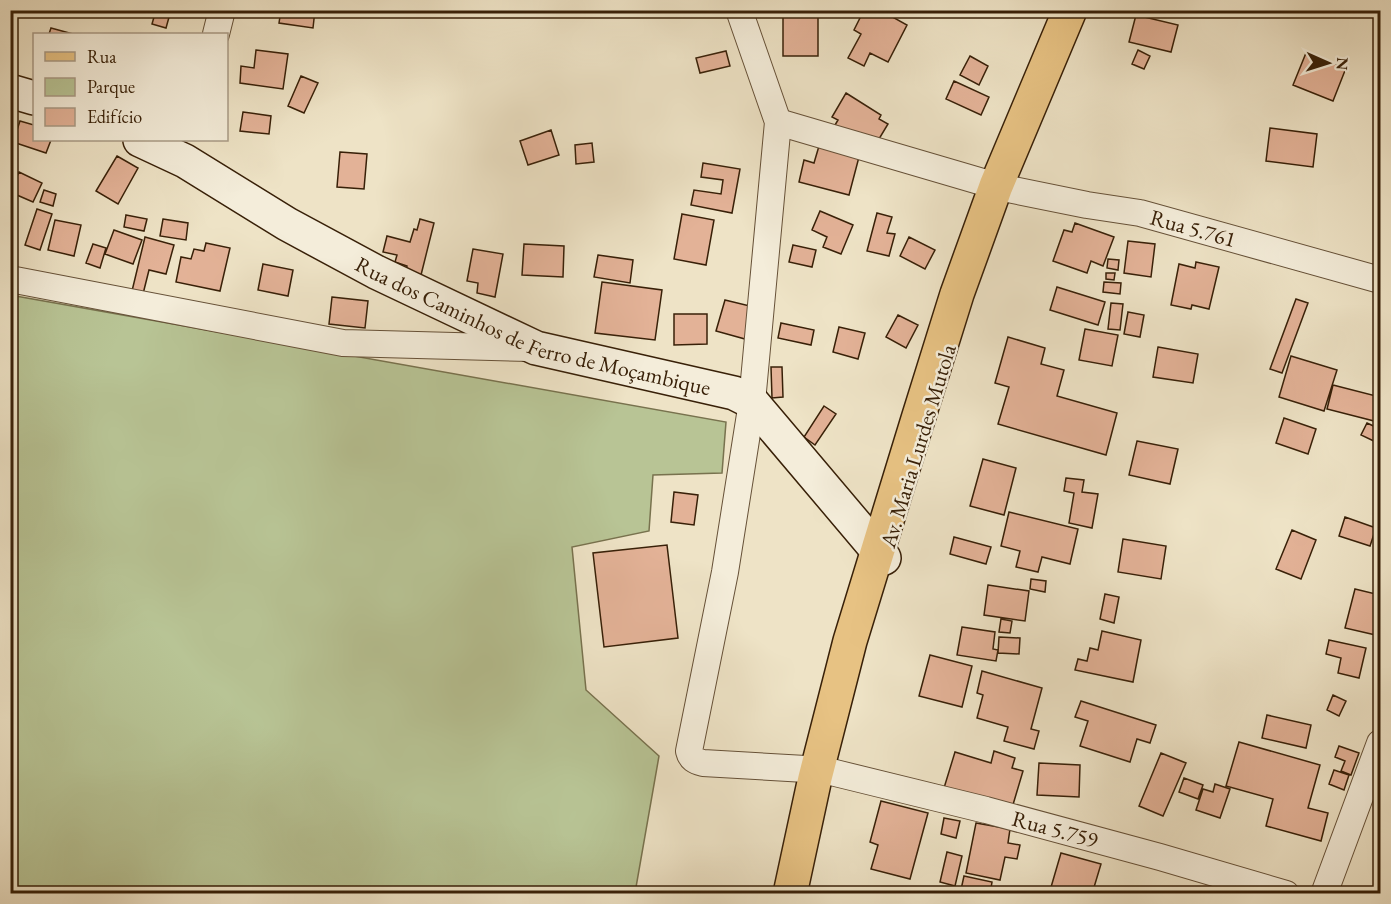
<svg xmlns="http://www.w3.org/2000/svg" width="1391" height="904" viewBox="0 0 1391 904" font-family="'EB Garamond',serif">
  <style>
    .green { fill: #b8c495; stroke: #78724e; stroke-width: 1.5 }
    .building { fill: #e3b297; stroke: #382008; stroke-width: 1.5 }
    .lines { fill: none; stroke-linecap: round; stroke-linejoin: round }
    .street-casing { stroke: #665138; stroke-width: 28 }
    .secondary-casing { stroke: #382008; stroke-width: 36 }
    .primary-casing { stroke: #382008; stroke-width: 36 }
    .street { stroke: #f4edda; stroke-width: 26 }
    .secondary { stroke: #f4edda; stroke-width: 33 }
    .primary { stroke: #e7c283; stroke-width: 33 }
    .labels { text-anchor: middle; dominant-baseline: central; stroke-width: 5; stroke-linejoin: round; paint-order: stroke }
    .street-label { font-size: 22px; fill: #382008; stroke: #f4edda }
  </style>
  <rect width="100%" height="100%" fill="#eee3c6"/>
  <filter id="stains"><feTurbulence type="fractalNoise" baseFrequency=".00333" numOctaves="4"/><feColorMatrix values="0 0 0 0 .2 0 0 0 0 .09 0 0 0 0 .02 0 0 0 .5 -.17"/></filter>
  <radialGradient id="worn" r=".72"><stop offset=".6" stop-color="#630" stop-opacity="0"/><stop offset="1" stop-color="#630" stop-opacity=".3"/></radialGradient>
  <path class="green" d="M10,295L726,422L722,473L653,475L649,531L572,547L586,690L659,756L635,893H11Z"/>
  <path class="building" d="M123,10H143L142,17Z
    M156,10H171L166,28L152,24Z
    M281,10H315L313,28L279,23Z
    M783,10H818V56H783Z
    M864,10H889L887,14L907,25L888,62L870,53L864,66L848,58L861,34L854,30Z
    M1136,15L1178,25L1171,52L1129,42Z
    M51,28L73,34H49Z
    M256,50L288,54L283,89L240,83L241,66L254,68Z
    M1138,50L1150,56L1144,69L1132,64Z
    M726,51L730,66L700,73L696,58Z
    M1306,53L1346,68L1333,101L1293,85Z
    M970,56L988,66L979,85L960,75Z
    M301,76L318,83L304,113L288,106Z
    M954,81L989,97L981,115L946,99Z
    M846,93L881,115L879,119L888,124L873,149L835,125L838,120L832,117Z
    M243,112L271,116L269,134L240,131Z
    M20,121L34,125V140H51L46,153L13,142Z
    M1270,128L1317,134L1313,167L1266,161Z
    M551,130L559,155L528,165L520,141Z
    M592,143L594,162L576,164L575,145Z
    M819,146L859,157L849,195L799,182L804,160L814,163Z
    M340,152L367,154L364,189L337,187Z
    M117,156L138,168L118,204L96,191Z
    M703,163L740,169L732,213L691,205L694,190L721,194L723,180L701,177Z
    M19,172L42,183L33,202L10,192Z
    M44,190L56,194L53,206L40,202Z
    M37,209L52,214L40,250L25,245Z
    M820,211L853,225L841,254L823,247L827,237L812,230Z
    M877,213L892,217L887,233L895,234L889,256L867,251Z
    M682,214L714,220L706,265L674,259Z
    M126,215L147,219L144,231L124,227Z
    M163,219L188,223L186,240L160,236Z
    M420,219L434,223L421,275L406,272L407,266L395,262L397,255L383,252L387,236L410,242L414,229L417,230Z
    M55,220L81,225L74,256L48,250Z
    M1075,223L1114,237L1103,266L1091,261L1087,273L1053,261L1064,230L1072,232Z
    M114,230L142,240L133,264L105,254Z
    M145,237L174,245L166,274L149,270L143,294L132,291Z
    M909,237L935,250L925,269L900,256Z
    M1128,241L1155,244L1151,277L1124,273Z
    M206,243L230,248L220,291L176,282L181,257L191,259L194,249L204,251Z
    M93,244L106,248L100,268L86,263Z
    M524,244L564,246L563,277L522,275Z
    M793,245L816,250L812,267L789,262Z
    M473,249L503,254L495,297L477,293L478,283L467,281Z
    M598,255L633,260L630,283L594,277Z
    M1108,259L1119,260L1118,270L1107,268Z
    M1196,262L1219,267L1209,309L1192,305L1191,309L1171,305L1179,264L1195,268Z
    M263,264L293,270L288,296L258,290Z
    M1106,273H1115L1114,280L1106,279Z
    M602,282L662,290L655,340L595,333Z
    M1104,282L1121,283L1120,294L1103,292Z
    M1057,287L1105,302L1098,325L1050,310Z
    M332,297L368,301L365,328L329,324Z
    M1296,299L1308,303L1282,373L1270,369Z
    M725,300L754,307L745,339L716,331Z
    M1111,303L1123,304L1120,330L1108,329Z
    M1128,312L1144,315L1140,337L1124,334Z
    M674,314H707V344L674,345Z
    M898,315L918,325L906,348L886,337Z
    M781,323L814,330L811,345L778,338Z
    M839,327L865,333L858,359L833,352Z
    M1085,329L1118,335L1112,366L1079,360Z
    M1008,337L1045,348L1041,364L1064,370L1057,396L1117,413L1106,455L998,424L1009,387L995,383Z
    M1158,347L1198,354L1193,383L1153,377Z
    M1291,356L1337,370L1324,411L1279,397Z
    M771,367H782L783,397L772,398Z
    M1333,385L1380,397V411L1378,422L1327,409Z
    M824,406L836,414L815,445L804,437Z
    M1284,418L1316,429L1308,454L1276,443Z
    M1367,423L1380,429V444L1361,435Z
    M1137,441L1178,449L1170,484L1129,475Z
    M983,459L1016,468L1004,515L970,506Z
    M1066,478L1084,480L1082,492L1098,494L1092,528L1069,523L1074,493L1064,491Z
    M674,492L698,495L694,525L671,522Z
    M1009,512L1078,529L1070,564L1042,557L1038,572L1016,567L1020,551L1001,546Z
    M1345,517L1376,528L1370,546L1339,536Z
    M1292,530L1316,540L1301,579L1276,569Z
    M954,537L991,547L986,564L950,554Z
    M1123,539L1166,546L1161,579L1118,572Z
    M667,545L678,638L604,647L593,553Z
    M1031,579L1046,581L1045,592L1030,589Z
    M988,585L1029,591L1025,621L984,615Z
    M1355,589L1380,595V636L1345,628Z
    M1105,594L1119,597L1114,623L1100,619Z
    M1001,619L1012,621L1010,633L999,632Z
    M962,627L995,632L993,649L998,650L996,661L957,655Z
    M1102,631L1141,640L1133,682L1075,670L1078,659L1087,661L1090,648L1098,650Z
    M999,637L1020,638L1019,654L998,653Z
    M1329,640L1366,648L1359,678L1338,673L1341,658L1326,654Z
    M930,655L972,666L962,707L919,696Z
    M982,671L1042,688L1031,729L1039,731L1034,749L1004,741L1008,727L977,718L983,695L977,693Z
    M1333,695L1346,701L1339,716L1327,710Z
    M1081,701L1156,725L1150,743L1137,739L1130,762L1080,746L1088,721L1075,717Z
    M1267,715L1311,725L1306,748L1262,738Z
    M1239,742L1320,765L1308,808L1328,813L1321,841L1266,826L1273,799L1226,786Z
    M1339,746L1359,753L1351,775L1341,771L1345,761L1335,757Z
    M994,751L1015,758L1012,768L1023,771L1012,808L944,788L955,752L991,763Z
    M1161,753L1186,763L1163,816L1139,806Z
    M1039,763L1080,765L1079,797L1037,795Z
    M1334,770L1349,775L1344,790L1329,784Z
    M1184,778L1203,785L1198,799L1179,792Z
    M1215,784L1230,789L1220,818L1196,810L1203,789L1213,792Z
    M881,801L928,813L910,879L871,869L878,845L870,842Z
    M944,818L960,821L956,838L941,834Z
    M976,823L1010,829L1008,843L1020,845L1017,859L1005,857L1000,880L966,873Z
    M947,852L962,856L955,886L940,882Z
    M1061,853L1101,864L1092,894H1049Z
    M964,876L992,882L990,894H960Z"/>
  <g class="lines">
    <defs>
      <g id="street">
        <path id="s1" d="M739,10L778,122L752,402L725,572L689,751C691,759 695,761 703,763L823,770L986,810L1160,857L1286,894"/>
        <path d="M216,34L222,10"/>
        <path id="s2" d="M778,122L1003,188L1087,205L1140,213L1380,280"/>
        <path d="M10,279L343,343L529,348"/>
        <path d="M1324,894L1380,743"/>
      </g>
      <g id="secondary">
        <path d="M10,91L34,98"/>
        <path id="s3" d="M140,140L185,161L287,224L376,272L536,348L734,393L752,402L884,558"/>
      </g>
      <path id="primary" d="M790,894L815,778L850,641L918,419L957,294L996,186L1070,10"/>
    </defs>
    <use href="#street" class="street-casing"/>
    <use href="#secondary" class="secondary-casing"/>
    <use href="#primary" class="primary-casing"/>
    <use href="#street" class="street"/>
    <use href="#secondary" class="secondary"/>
    <use href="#primary" class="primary"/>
  </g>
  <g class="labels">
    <g class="street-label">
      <text stroke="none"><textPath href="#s2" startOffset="429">Rua 5.761</textPath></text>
      <text stroke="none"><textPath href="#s3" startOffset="438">Rua dos Caminhos de Ferro de Moçambique</textPath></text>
      <text transform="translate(918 446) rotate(-73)">Av. Maria Lurdes Mutola</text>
      <text stroke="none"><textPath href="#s1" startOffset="1134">Rua 5.759</textPath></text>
    </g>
  </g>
  <rect width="1391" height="904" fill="none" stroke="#eee3c6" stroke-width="36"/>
  <rect x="12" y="12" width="1367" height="880" fill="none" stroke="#382008" stroke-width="3"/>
  <rect x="18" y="18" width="1355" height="868" fill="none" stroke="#382008" stroke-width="1.5"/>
  <rect x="33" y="33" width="195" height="108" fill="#f4edda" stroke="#a99b86" stroke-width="1.5"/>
  <rect x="45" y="52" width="30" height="9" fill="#e7c283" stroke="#a99b86" stroke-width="1.5"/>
  <text x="87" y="63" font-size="18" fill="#382008">Rua</text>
  <rect x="45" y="78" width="30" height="18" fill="#b8c495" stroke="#a99b86" stroke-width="1.5"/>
  <text x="87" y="93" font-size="18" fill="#382008">Parque</text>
  <rect x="45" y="108" width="30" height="18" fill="#e3b297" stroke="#a99b86" stroke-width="1.5"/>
  <text x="87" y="123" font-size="18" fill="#382008">Edifício</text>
  <g transform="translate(1328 63) rotate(93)" stroke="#f4edda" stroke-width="4.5" paint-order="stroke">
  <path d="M0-4.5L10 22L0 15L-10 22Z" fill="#382008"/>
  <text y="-9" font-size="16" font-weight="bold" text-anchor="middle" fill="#382008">N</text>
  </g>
  <rect width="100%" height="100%" filter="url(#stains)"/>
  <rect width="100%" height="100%" fill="url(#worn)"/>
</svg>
